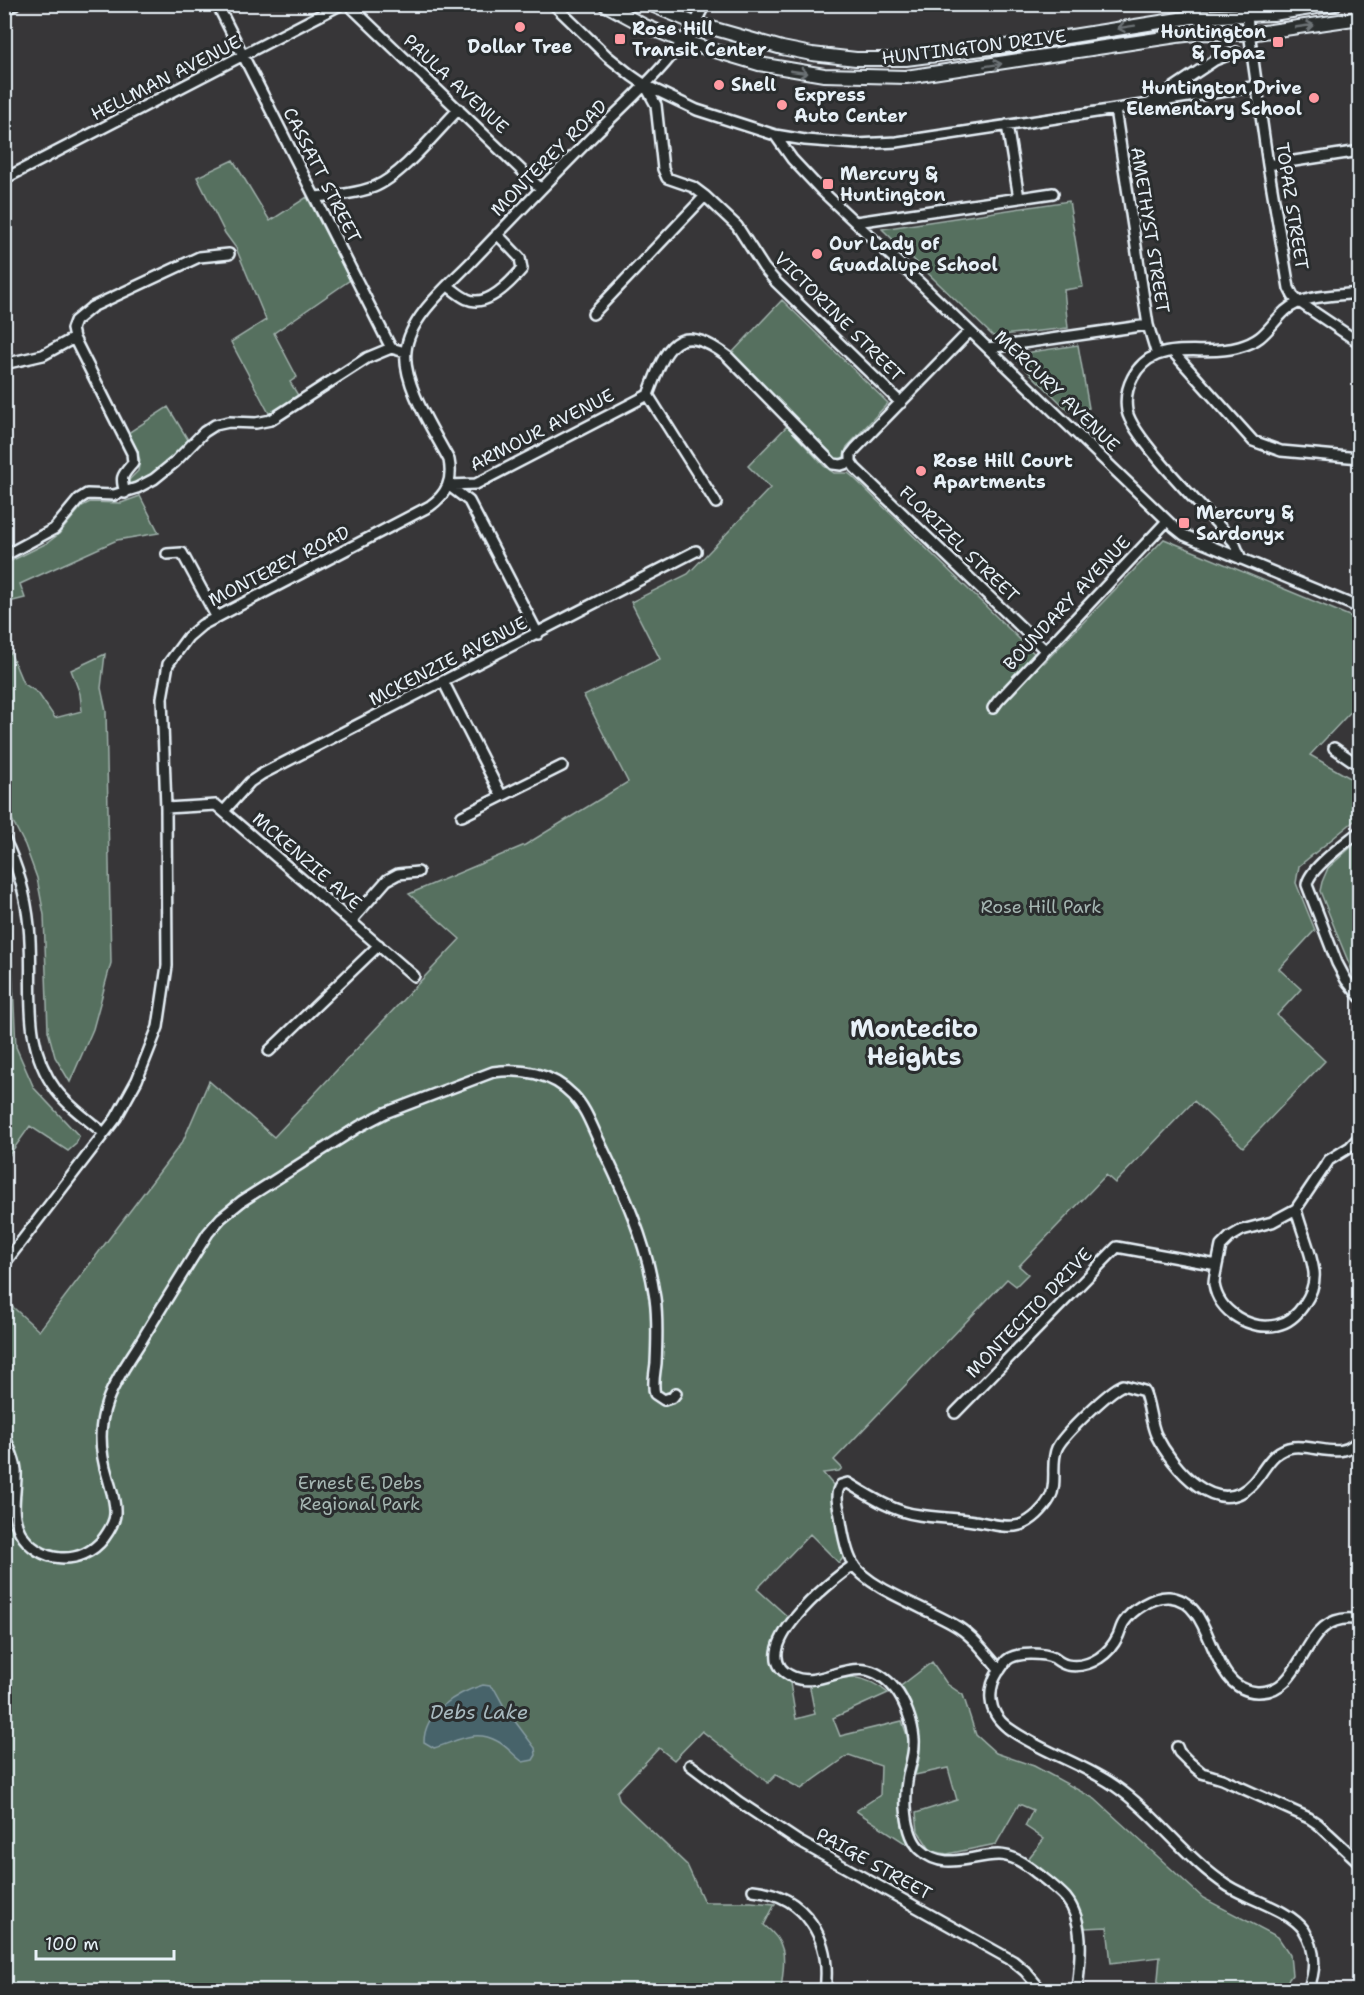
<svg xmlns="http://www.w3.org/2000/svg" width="1364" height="1995" viewBox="0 0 1364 1995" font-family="'Shantell Sans',sans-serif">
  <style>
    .green { fill: #56705e; stroke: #9fb0ab; stroke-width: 1.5 }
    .water { fill: #47646a; stroke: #879ca3; stroke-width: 1.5 }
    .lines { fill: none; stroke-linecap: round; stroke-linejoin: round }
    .minor-casing { stroke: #e8f1f8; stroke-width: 14 }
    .major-casing { stroke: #e8f1f8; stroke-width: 16 }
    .minor { stroke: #2a2d2e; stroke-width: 9 }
    .major { stroke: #2a2d2e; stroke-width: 12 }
    .oneway { stroke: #6c7275 }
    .poi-dot { fill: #ff9aa2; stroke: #2a2d2e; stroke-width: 2 }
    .labels { text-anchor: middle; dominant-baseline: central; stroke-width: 6; stroke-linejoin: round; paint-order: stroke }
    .poi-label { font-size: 18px; font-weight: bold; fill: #e8f1f8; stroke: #2a2d2e; text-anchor: start }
    .street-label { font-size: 18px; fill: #e8f1f8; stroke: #2a2d2e }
    .park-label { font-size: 18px; fill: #a6b7b3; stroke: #2a2d2e }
    .water-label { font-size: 20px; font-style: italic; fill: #a8b9bf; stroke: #2a2d2e }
    .district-label { font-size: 24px; font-weight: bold; fill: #e8f1f8; stroke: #2a2d2e }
  </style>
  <rect width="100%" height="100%" fill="#373638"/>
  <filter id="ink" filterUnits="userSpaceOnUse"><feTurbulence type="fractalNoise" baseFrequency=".0167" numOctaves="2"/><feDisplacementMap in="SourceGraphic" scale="12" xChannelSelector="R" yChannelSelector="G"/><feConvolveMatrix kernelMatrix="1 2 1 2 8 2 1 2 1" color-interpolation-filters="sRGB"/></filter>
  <g filter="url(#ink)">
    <path class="green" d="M233,160L270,221L307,197L350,280L274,333L297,377L290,382L299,397L271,417L231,342L266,320L236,248L225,233L197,177Z
      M1069,201L1083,287L1064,290L1068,328L993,336L882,229Z
      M782,300L888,403L847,447L842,461L834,460L731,354Z
      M1078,345L1089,408L1069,411L1011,355Z
      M168,407L190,443L153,476L129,486L127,482L138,471L140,460L128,433Z
      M787,426L824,466L834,473H848L853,477L1044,663L1164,539L1359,620V703L1310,755L1359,783V817L1299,866L1296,883L1315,930L1279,969L1301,989L1277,1015L1325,1061L1243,1147L1194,1101L1115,1183L1106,1175L1019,1266L1028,1274L1016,1286L1007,1279L834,1460L842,1468L839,1471L823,1473L834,1486V1498L846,1554L839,1563L810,1534L757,1589L789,1618L775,1641L772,1660L783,1678L790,1683L796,1719L815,1714L809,1683C843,1678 860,1670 888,1693L833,1718L840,1736L902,1721L909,1741L902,1798L905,1824L914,1849L856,1811L880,1795L881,1766L849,1755L801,1789L776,1775L768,1783L702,1731L674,1760L659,1748L617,1792L620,1801L687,1865L704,1902H751L775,1904L764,1925C790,1945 784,1961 781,1990H5L4,1299L39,1331L183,1141L209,1081L274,1137L460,939L409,894L525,845L628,782L584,696L660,659L631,602L688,574L770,488L748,466Z
      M140,496L159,533L117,540L20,584L25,598L5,603V564L47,543L59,534L82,506L90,502L121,503Z
      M5,640L23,683L38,693L55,718L82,711L80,694L71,670L105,654L101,688L106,711L111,963L93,1029L70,1082L55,1057L48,1031L44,915L37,878L25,845L5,806Z
      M1359,840V982L1353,973L1341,944L1320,891L1322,882L1328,868Z
      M4,888L9,902L16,1047L34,1088L79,1136L76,1144L68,1151L30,1126L5,1161Z
      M932,1662L947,1684L963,1695L976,1735L996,1753L1034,1766L1095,1799L1203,1898L1278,1937L1290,1955L1292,1975L1281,1990H1157L1160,1957L1111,1963L1107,1927L1085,1928L1075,1900L1061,1885L1028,1859L1044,1839L1025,1826L1033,1810L1019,1804L996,1844L947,1854L931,1851L918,1831L916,1813L957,1800L948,1768L915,1775C917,1767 920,1759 920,1751C921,1729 910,1706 897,1689Z"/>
    <path class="water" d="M483,1685L490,1686L495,1690L505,1708L535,1748L536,1755L533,1760L523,1762C514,1756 507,1746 497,1741C474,1728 456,1742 434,1748L424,1742C424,1712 456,1693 483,1685Z"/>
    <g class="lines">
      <defs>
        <path id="minor" d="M217,4L391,348L405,352
          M348,4L541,189
          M553,4L607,56L632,76L645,85L697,110L775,135L805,140L857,144L897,142L1149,104L1215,60L1236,52
          M1245,4L1268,165L1289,288L1293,296L1299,302L1360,343
          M4,10L15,4
          M645,85L656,105L663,169L667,178L693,187L705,196L737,226L764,268L776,282L901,403
          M1156,102L1258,86
          M1115,109L1148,325L1157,355
          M1007,125L1019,198
          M775,135L792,159L822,191L920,283L1174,527L1184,535L1360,608
          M1268,165L1360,151
          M4,179L342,4
          M315,197C336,195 355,194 374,187C402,176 437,131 459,109
          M856,222L1053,193
          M448,286C454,290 460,296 467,299C486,308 510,283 522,269L520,258L497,234
          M593,314L705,196
          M74,338L132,453L133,463C122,476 120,476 125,493
          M988,348L1148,325
          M1174,353L1253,441L1281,451L1360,458
          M4,364L43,355L74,338L72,329L75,321L92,307L199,257L229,254
          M648,395L716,503
          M851,462L855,468L1045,650
          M851,462V454L855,449L970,331
          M448,485L476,484L648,395C665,350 676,317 727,356L833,464L841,465L851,462
          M448,485L469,501L538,634
          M167,554L182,553L216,616
          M4,556L54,529L79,499L87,494L114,495L137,488L154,479L175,462L204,432L215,425L229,422L256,423L271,420L367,358L391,348
          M1241,559L1234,542C1212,517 1132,438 1127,411C1123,388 1136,363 1157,355C1182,346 1213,355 1239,347C1265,340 1268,327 1285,311C1304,294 1336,296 1360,293
          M443,681L501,795
          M993,708L998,701L1167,521
          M1334,748L1360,766
          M166,808L216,805L414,976
          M224,811L250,782L262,774L696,551
          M462,816L562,766
          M1360,831C1347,842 1308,869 1307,885L1337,963L1346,980L1360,997
          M4,838C18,867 26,895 29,926C35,983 19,1040 56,1090C69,1107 88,1120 104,1133
          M351,921L387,880L398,874L418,872
          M269,1051L379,945
          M4,1264L116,1118L137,1080L158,1027L167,966L166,808L162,698L168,664L188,637L202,625L430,506C447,494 453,480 449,460C434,431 402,384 406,351C409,317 449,285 472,261C512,219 552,177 593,136C633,96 680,57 705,4
          M1217,1265C1216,1271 1214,1278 1214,1284C1218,1312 1251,1331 1277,1325C1298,1321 1316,1292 1314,1272C1311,1250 1301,1230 1296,1209
          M955,1413L1117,1247L1217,1265L1221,1246L1230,1237L1242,1230L1272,1222L1296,1209L1329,1160L1350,1147L1360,1136
          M4,1435C8,1446 15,1458 16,1470C17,1491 9,1512 20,1532C38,1564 82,1567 104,1538C109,1531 115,1522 115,1514C116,1501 111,1490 108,1478C100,1453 98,1427 107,1402C115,1379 131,1358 143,1338C164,1303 186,1268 208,1233L221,1218L242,1201L360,1126L385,1113L493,1072C521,1068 552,1073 573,1095C585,1107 591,1124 598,1139C623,1190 647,1242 655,1298C658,1319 657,1342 656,1363C655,1373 652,1384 655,1394L664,1400L673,1397L676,1393
          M854,1565C832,1579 740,1654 793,1677C826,1691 859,1645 895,1689C905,1701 913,1724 914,1739C915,1752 911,1763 908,1775C904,1796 904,1833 920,1849C944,1872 971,1855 998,1855C1014,1855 1026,1865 1038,1874C1048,1882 1058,1889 1066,1898C1086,1923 1080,1962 1077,1990
          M1000,1670C987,1655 975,1638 958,1627C932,1610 868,1589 853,1564C846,1552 842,1529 840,1515C838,1505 834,1493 841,1485L848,1483C869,1496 894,1512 919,1515C937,1518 956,1518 974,1521C988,1523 1006,1529 1020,1525C1032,1521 1044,1509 1050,1498C1058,1483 1050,1463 1057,1448C1063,1435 1110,1390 1123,1385L1144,1391C1150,1405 1150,1421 1156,1435C1172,1467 1218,1522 1253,1483C1266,1469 1271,1450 1293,1447C1316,1444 1345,1463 1360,1437
          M1177,1747L1179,1752L1190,1763L1202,1773L1222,1779L1309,1818L1318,1824L1360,1863
          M690,1765L739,1802L798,1841L1013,1961L1025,1971L1041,1990
          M753,1890C806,1895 832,1940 825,1990
          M1308,1990C1316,1970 1316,1949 1304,1930C1290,1910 1250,1900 1228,1886C1186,1859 1157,1815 1115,1786C1082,1763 1041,1752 1008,1728C999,1721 992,1712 991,1700C990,1690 993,1680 998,1672C1001,1669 1004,1663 1007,1660C1017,1652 1043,1653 1054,1658C1058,1661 1062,1664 1067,1665C1078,1667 1090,1664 1099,1658C1107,1653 1114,1644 1118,1636C1120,1632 1121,1626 1124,1622C1132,1610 1153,1596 1169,1597C1217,1601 1206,1690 1257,1692C1309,1694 1299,1607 1360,1620"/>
        <path id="major" d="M604,4L645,26L682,41L759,64L824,75L906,77L1177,36L1204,33L1250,34L1360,18
          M649,4L694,23L782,48L812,54L856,59H906L1028,43L1192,17L1273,14L1335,4"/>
      </defs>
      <use href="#minor" class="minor-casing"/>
      <use href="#major" class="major-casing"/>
      <use href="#minor" class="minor"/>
      <use href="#major" class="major"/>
    </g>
    <defs><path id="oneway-shaft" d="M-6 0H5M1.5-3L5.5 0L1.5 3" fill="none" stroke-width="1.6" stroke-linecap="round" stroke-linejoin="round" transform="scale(1.5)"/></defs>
    <g class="oneway">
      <use href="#oneway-shaft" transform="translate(1305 26) rotate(-8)"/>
      <use href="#oneway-shaft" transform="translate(1126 27) rotate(171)"/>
      <use href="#oneway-shaft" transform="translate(993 65) rotate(-9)"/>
      <use href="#oneway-shaft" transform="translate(799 72) rotate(8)"/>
    </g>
  </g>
  <g class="poi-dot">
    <circle cx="520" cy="27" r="6"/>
    <rect x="614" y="33" width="12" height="12" rx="3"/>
    <rect x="1272" y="36" width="12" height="12" rx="3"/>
    <circle cx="719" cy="85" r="6"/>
    <circle cx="1314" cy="98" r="6"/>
    <circle cx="782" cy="105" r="6"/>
    <rect x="822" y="178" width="12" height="12" rx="3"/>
    <circle cx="817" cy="254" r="6"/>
    <circle cx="921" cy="471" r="6"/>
    <rect x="1178" y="517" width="12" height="12" rx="3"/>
  </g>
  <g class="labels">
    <g class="poi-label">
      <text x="632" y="29">Rose Hill<tspan x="632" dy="21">Transit Center</tspan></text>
      <text x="1266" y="32" text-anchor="end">Huntington<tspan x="1266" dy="21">&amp; Topaz</tspan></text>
      <text x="520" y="47" text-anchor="middle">Dollar Tree</text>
      <text x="731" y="85">Shell</text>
      <text x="1302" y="88" text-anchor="end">Huntington Drive<tspan x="1302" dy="21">Elementary School</tspan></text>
      <text x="794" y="95">Express<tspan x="794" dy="21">Auto Center</tspan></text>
      <text x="840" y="174">Mercury &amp;<tspan x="840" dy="21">Huntington</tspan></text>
      <text x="829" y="244">Our Lady of<tspan x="829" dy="21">Guadalupe School</tspan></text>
      <text x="933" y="461">Rose Hill Court<tspan x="933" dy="21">Apartments</tspan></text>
      <text x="1196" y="513">Mercury &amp;<tspan x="1196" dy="21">Sardonyx</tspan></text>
    </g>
    <g class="street-label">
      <text transform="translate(974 47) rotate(-7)">HUNTINGTON DRIVE</text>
      <text transform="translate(166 78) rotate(-27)">HELLMAN AVENUE</text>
      <text transform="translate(456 84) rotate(43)">PAULA AVENUE</text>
      <text transform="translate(549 158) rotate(-45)">MONTEREY ROAD</text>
      <text transform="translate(322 175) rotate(63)">CASSATT STREET</text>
      <text transform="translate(1292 206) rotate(81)">TOPAZ STREET</text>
      <text transform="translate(1150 230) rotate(81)">AMETHYST STREET</text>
      <text transform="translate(839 317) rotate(45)">VICTORINE STREET</text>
      <text transform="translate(1057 391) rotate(44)">MERCURY AVENUE</text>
      <text transform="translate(542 430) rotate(-27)">ARMOUR AVENUE</text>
      <text transform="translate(959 544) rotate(44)">FLORIZEL STREET</text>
      <text transform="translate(279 566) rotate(-27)">MONTEREY ROAD</text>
      <text transform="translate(1067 603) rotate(-47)">BOUNDARY AVENUE</text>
      <text transform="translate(448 661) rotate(-27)">MCKENZIE AVENUE</text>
      <text transform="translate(307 861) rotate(41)">MCKENZIE AVE</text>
      <text transform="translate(1029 1313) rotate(-46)">MONTECITO DRIVE</text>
      <text transform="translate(874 1864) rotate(29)">PAIGE STREET</text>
    </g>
    <g class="park-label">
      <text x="1041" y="907">Rose Hill Park</text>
      <text x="360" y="1483">Ernest E. Debs<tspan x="360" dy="21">Regional Park</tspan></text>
    </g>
    <g class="water-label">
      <text x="479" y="1712">Debs Lake</text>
    </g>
    <g class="district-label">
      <text x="914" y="1029">Montecito<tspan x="914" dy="28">Heights</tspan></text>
    </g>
  </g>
  <rect width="1364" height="1995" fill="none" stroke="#2a2d2e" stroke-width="24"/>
  <rect x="12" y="12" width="1340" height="1971" fill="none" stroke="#e8f1f8" stroke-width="2" filter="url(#ink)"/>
  <path d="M36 1950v9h138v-9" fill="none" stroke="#e8f1f8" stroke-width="3"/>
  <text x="45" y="1950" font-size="18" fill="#e8f1f8" stroke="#2a2d2e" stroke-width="4.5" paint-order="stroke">100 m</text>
</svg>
